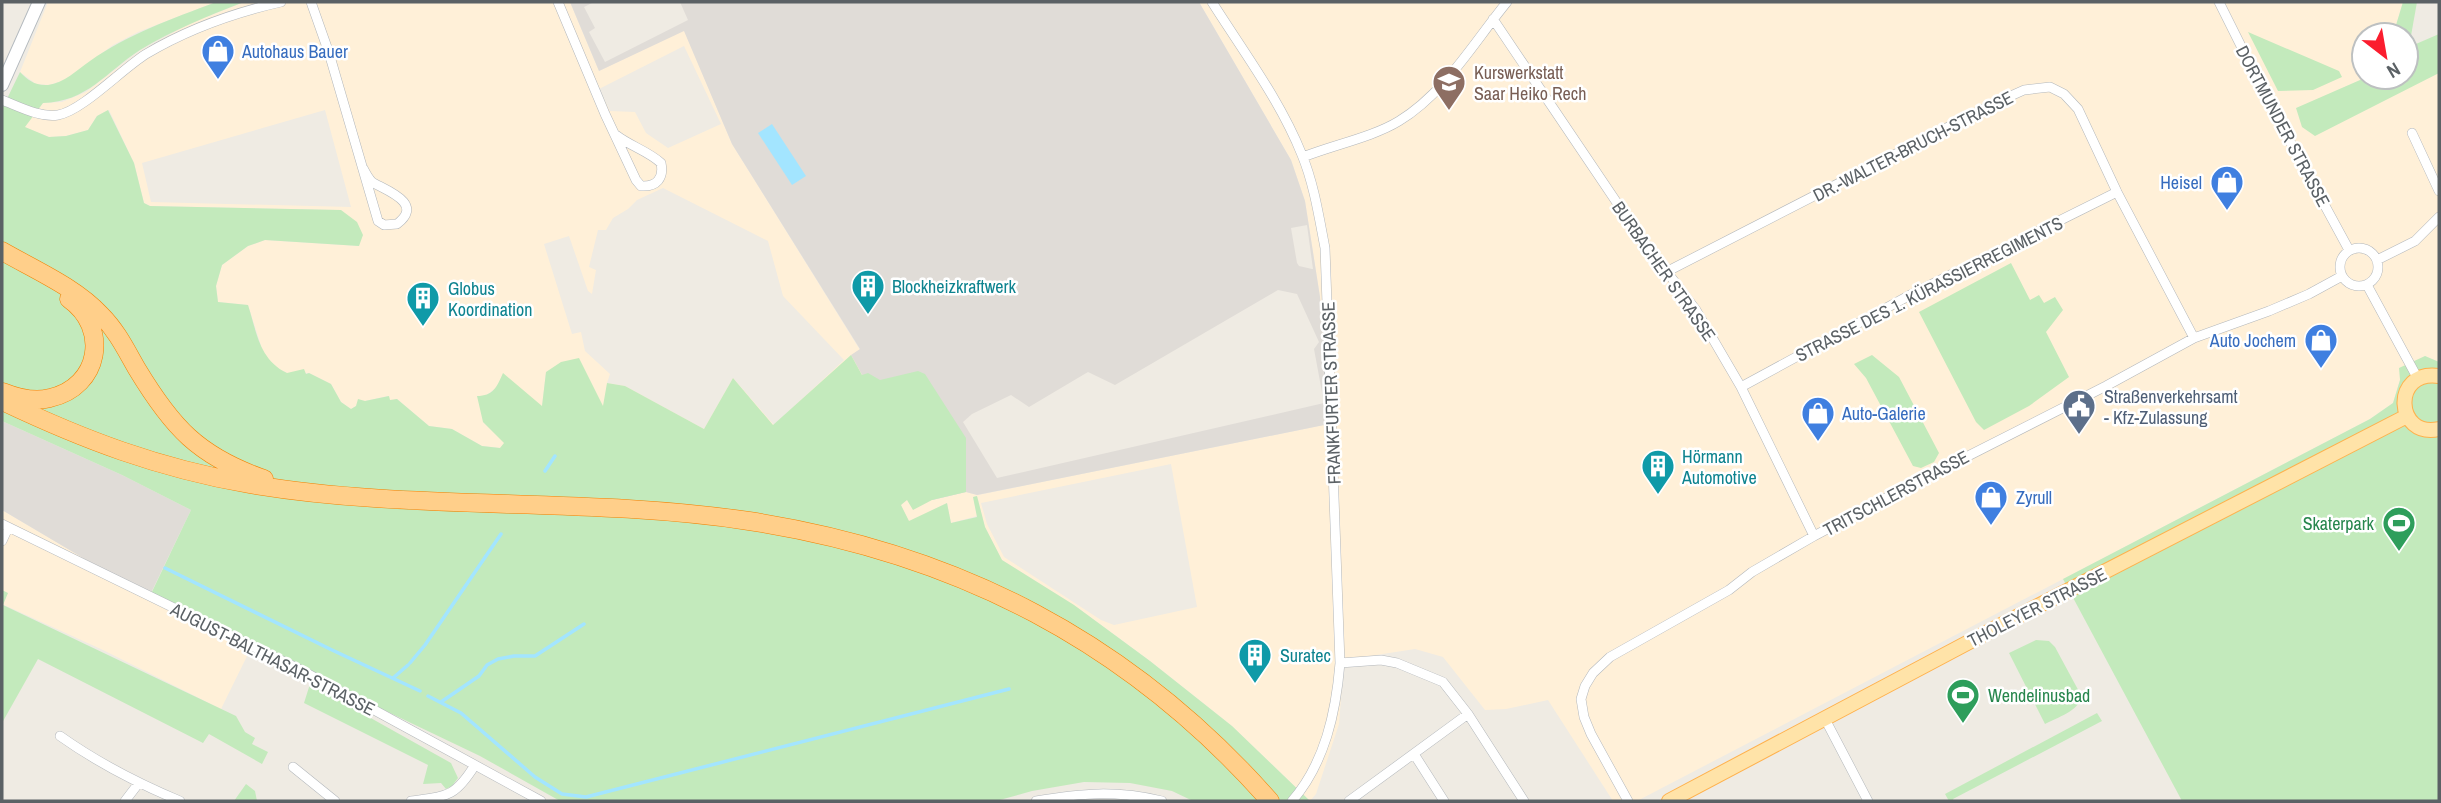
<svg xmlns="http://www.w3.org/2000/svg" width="2441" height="803" viewBox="0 0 2441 803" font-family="'Archivo Narrow',sans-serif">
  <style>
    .commercial { fill: #fff0d8; fill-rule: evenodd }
    .industrial { fill: #e0dcd7; fill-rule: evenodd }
    .green { fill: #c3eabc }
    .water { fill: #a3e5ff }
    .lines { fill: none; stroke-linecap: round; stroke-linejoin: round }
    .stream { stroke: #a3e5ff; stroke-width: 3.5 }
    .street-casing { stroke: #b3b7bb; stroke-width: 10 }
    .secondary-casing { stroke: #b4babf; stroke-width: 14 }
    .primary-casing { stroke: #ffb14c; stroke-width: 16 }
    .highway-casing { stroke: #f28100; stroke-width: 19 }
    .street { stroke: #fff; stroke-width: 9 }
    .secondary { stroke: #fff; stroke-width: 12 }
    .primary { stroke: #ffe3a8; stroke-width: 14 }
    .highway { stroke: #ffcf8a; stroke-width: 18 }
    .labels { text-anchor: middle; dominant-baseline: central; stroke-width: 5; stroke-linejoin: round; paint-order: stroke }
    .shop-label { font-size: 18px; fill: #366cbe; stroke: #fff; text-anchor: start }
    .education-label { font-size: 18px; fill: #785e54; stroke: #fff; text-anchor: start }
    .street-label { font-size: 18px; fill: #5b6165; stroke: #fff }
    .culture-label { font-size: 18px; fill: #0d838f; stroke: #fff; text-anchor: start }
    .service-label { font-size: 18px; fill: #4e5e75; stroke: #fff; text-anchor: start }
    .leisure-label { font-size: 18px; fill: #27864d; stroke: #fff; text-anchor: end }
  </style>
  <rect width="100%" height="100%" fill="#efebe3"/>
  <path class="commercial" d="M48,2H216L138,32L113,45L65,80L49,85L36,84L20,72Z
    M244,2H570L599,71L684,30L732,144L860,350L852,356L933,500L966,492L978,495L1329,424L1320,297L1305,201L1291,160L1199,2H2403L2393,35H2364V77H2367L2296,109L2410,87L2439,73V362L2425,356L2400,380L2393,403L2370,419L1637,801H1613L1548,700L1506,709L1485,710L1443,657L1415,649L1344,660L1339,724L1316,794L1310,801L1232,726L1150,661L1074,605L1002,560L985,527L977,496L973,497L977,516L951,523L947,503L909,522L723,483L546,372L542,407L503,374L496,388L485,396L483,422L505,443L500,448L482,446L452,429L429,426L397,399L390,401L388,396L365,401L351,409L341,402L331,384L309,373H287L274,367L264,355L248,305L218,302L216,286L222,265L248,246L265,240L359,246L341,210L150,206L144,203L134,163L109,110L97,116L88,130L66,136L49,137L24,127L43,103L62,102L86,92L140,51L189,24ZM684,46L721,124L668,148L646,133L635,112L610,111L599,89ZM325,110L351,207L151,202L142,163ZM663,188L768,241L783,296L844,360L774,425L733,378L704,429L625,386L607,383L610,374L585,351L581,332L572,334L544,244L569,236L588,291L592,294L596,270L589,267L598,230H606L613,218L628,209L637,200ZM1171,464L1197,607L1114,625L1101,620L1004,557L987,524L981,503Z
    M2,510L149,597L252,646L221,709L103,650L2,604Z"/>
  <path class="industrial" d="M570,2H594L584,7L595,28L589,32L605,62L688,20L680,2H1199L1291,160L1305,201L1320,297L1329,424L977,495L966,492L932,500L851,355L860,349L732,144L684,31L599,71ZM1307,225L1313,269H1312L1299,266L1297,263L1291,228ZM1278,290L1297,294L1319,342L1314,349L1324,403L997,478L963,422L972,414L1011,395L1029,407L1088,372L1115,385Z
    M2,421L122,475L191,510L149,597L2,510Z"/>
  <path class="green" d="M216,2H244C208,16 173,30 140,50C106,72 87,102 43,103L25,127L49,137L66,136L88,130L97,116L108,110L134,163L144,203L150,206L341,210L357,222L363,235L359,246L265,240L248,246L222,265L216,286L218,302L248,305C257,333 259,359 287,373L304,369L306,374L309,373L331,384L341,402L351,409L356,406L358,399L365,401L389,396L390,400L397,399L429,426L452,429L482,446L500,448L504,443L483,422L477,396C493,396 497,387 503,373L542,406L546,372L561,362L579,358L603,406L607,383L625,386L704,429L733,378L773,425L851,355L862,375L868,373L880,380L918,371L925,374L966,438V492L932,500L913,510L907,500L901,505L909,521L947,503L951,523L977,517L973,497L977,496L985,527L1002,560L1074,605L1150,661L1232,726L1310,801H1193L1172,791L1130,783L1084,782L1032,791L996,801H560L480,756L149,598L191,510L122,475L2,421V104L4,105L20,72C28,80 35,86 48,85C64,83 77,70 90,61C128,34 172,19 216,2Z
    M2403,2H2417L2409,47L2439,34V73L2315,136L2302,127L2296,108L2367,77H2406V35H2393Z
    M2248,32L2339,71L2342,77L2313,90L2278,91Z
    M2011,263L2030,300L2039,295L2044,303L2055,297L2063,310L2046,332L2069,377L2029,406L1984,430L1976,422L1919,312Z
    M1872,355L1899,377L1939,453L1934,462L1921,468L1913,466L1866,378L1854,364Z
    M2425,356L2439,362V801H2182L2063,579L2370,419L2393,403L2400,380L2399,368Z
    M2,590L8,593L3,605L236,716L245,732L255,738L252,744L268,752L262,764L209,734L203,743L38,659L2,723Z
    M2036,640L2049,641L2055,647L2082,697C2077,712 2058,717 2045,724L2009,653Z
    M310,684L451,763L458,778L452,786L446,789L441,783L423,784L428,765L304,703Z
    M2097,713L2102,721L1953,799L1954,801H1949L1945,794Z
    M246,784L255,791L257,801H234Z"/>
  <path class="water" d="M772,124L806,176L792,185L758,133Z"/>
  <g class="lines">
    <path class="stream" d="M545,471L555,456
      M165,568L332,650L420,691
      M410,663L425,645L501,534
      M393,678L408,665
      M428,696L461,713L535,777L562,794L586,797L1009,689
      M441,702L479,676L487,665L498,659L514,656H535L584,624"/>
    <defs>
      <path id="street" d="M311,2L329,53L378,221L384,225L397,224C425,203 385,190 372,182C368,178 365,172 363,168
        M558,2L605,114L636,180L641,186C657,187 664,178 661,163C648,151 630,146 616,135
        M1212,2C1243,51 1280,100 1302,155C1314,184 1319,217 1325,248L1340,663C1336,712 1325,763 1292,801
        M2219,2L2273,110L2349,250
        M1493,19L1636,231L1696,310L1741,387L1814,536
        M2,100C18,106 40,118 58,115C82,111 122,69 146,54C188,29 233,13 281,2
        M2412,133L2439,191
        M1303,157C1333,145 1373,137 1399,121C1445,93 1474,42 1507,2
        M2340 267a19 19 0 1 1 38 0a19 19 0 1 1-38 0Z
        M2377,260L2415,241L2439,217
        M1668,271L1995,103L2024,90L2050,87L2064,94L2078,109L2117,192L2194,338
        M2367,285L2418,379
        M1741,387L1912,294L2117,192
        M2,524L299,669L541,801
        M2,541L8,528
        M1340,663L1381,660L1397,663L1443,682L1468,714L1524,801
        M1825,719L1868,801
        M60,736C98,763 137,783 180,801
        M1414,754L1444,801
        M293,767L335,801
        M125,801L138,784
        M411,801C448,796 455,797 475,765
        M1036,801C1082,793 1116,790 1162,801
        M1349,801L1468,714
        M1628,801L1591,734L1584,717L1581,699L1585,686L1593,673L1610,657L1729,590L1752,572L1814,536L1899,491L2106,386L2194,338L2269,311L2309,294L2342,276"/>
      <path id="secondary" d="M2,85L39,2"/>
      <path id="primary" d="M2439,376C2391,369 2395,439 2439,429
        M1669,801L2003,624L2407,416"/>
      <path id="highway" d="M2,251C35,270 75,287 101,315C117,331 126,350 137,369C172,427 198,456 264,479
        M3,392C18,398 35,402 50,398C100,387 110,328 69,299
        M2,401C84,440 158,468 249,484C414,512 583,496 749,521C957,553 1130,642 1270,801"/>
    </defs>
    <use href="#street" class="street-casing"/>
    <use href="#secondary" class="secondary-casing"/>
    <use href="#primary" class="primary-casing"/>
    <use href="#highway" class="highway-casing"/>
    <use href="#street" class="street"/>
    <use href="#secondary" class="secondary"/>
    <use href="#primary" class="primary"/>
    <use href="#highway" class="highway"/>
  </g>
  <defs>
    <symbol id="shop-pin" viewBox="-11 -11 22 30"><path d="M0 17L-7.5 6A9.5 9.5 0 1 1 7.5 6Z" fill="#3f7fe0" stroke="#fff"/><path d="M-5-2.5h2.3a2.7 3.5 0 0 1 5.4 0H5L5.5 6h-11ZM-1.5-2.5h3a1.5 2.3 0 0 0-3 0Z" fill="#fff"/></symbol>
    <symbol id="school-pin" viewBox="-11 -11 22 30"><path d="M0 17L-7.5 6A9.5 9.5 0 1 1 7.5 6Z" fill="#8d6e63" stroke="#fff"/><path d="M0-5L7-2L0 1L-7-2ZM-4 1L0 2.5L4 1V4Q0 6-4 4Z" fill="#fff"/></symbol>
    <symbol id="building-pin" viewBox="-11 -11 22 30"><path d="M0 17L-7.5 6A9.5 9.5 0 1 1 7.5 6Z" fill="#0f9aa8" stroke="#fff"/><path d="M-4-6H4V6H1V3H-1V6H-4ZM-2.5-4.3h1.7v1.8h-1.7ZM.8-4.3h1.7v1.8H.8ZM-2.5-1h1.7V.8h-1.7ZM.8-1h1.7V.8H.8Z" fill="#fff"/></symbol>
    <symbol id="civic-pin" viewBox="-11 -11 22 30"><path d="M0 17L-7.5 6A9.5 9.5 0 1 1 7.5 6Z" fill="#5c6f8a" stroke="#fff"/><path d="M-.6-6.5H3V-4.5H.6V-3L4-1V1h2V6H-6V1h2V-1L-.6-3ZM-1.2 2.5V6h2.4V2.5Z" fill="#fff"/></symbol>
    <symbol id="stadium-pin" viewBox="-11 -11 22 30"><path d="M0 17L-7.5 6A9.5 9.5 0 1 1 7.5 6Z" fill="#2e9e5b" stroke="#fff"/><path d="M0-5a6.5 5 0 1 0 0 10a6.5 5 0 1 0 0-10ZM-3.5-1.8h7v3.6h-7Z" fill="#fff"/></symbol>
  </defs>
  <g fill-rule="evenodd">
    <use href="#shop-pin" x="199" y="32" width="38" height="52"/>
    <use href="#school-pin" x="1430" y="63" width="38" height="52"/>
    <use href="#shop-pin" x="2208" y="163" width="38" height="52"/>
    <use href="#building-pin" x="849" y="267" width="38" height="52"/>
    <use href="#building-pin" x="404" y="279" width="38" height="52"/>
    <use href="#shop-pin" x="2302" y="321" width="38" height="52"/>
    <use href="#civic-pin" x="2060" y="387" width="38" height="52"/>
    <use href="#shop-pin" x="1799" y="394" width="38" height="52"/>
    <use href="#building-pin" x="1639" y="447" width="38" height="52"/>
    <use href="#shop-pin" x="1972" y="478" width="38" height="52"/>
    <use href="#stadium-pin" x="2380" y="504" width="38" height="52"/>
    <use href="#building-pin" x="1236" y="636" width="38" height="52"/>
    <use href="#stadium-pin" x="1944" y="676" width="38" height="52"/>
  </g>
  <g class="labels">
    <g class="shop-label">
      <text x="242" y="51">Autohaus Bauer</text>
      <text x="2202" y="182" text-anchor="end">Heisel</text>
      <text x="2296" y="340" text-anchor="end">Auto Jochem</text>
      <text x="1842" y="413">Auto-Galerie</text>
      <text x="2016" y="497">Zyrull</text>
    </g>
    <g class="education-label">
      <text x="1474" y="72">Kurswerkstatt<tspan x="1474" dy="21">Saar Heiko Rech</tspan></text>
    </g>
    <g class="street-label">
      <text transform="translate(2283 126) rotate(62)">DORTMUNDER STRASSE</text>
      <text transform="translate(1913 146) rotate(-27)">DR.-WALTER-BRUCH-STRASSE</text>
      <text transform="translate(1664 271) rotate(55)">BURBACHER STRASSE</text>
      <text transform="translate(1929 289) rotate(-27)">STRASSE DES 1. KÜRASSIERREGIMENTS</text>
      <text transform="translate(1331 393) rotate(-92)">FRANKFURTER STRASSE</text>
      <text transform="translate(1896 493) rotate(-28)">TRITSCHLERSTRASSE</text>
      <text transform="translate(2037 607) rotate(-27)">THOLEYER STRASSE</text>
      <text transform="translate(273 659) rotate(27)">AUGUST-BALTHASAR-STRASSE</text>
    </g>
    <g class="culture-label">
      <text x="892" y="286">Blockheizkraftwerk</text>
      <text x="448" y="288">Globus<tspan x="448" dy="21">Koordination</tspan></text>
      <text x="1682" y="456">Hörmann<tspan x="1682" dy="21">Automotive</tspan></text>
      <text x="1280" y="655">Suratec</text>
    </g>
    <g class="service-label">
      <text x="2104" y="396">Straßenverkehrsamt<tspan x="2104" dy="21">- Kfz-Zulassung</tspan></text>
    </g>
    <g class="leisure-label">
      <text x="2374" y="523">Skaterpark</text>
      <text x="1988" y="695" text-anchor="start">Wendelinusbad</text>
    </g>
  </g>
  <rect width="2441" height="803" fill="none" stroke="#5b6165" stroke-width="7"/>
  <g transform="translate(2385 56) rotate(149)"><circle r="33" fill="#ffffff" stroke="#bdc0c1" stroke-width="2"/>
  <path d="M0-5L12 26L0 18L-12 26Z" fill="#fb1d2e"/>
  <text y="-10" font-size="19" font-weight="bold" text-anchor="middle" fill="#5b6165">N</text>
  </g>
</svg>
